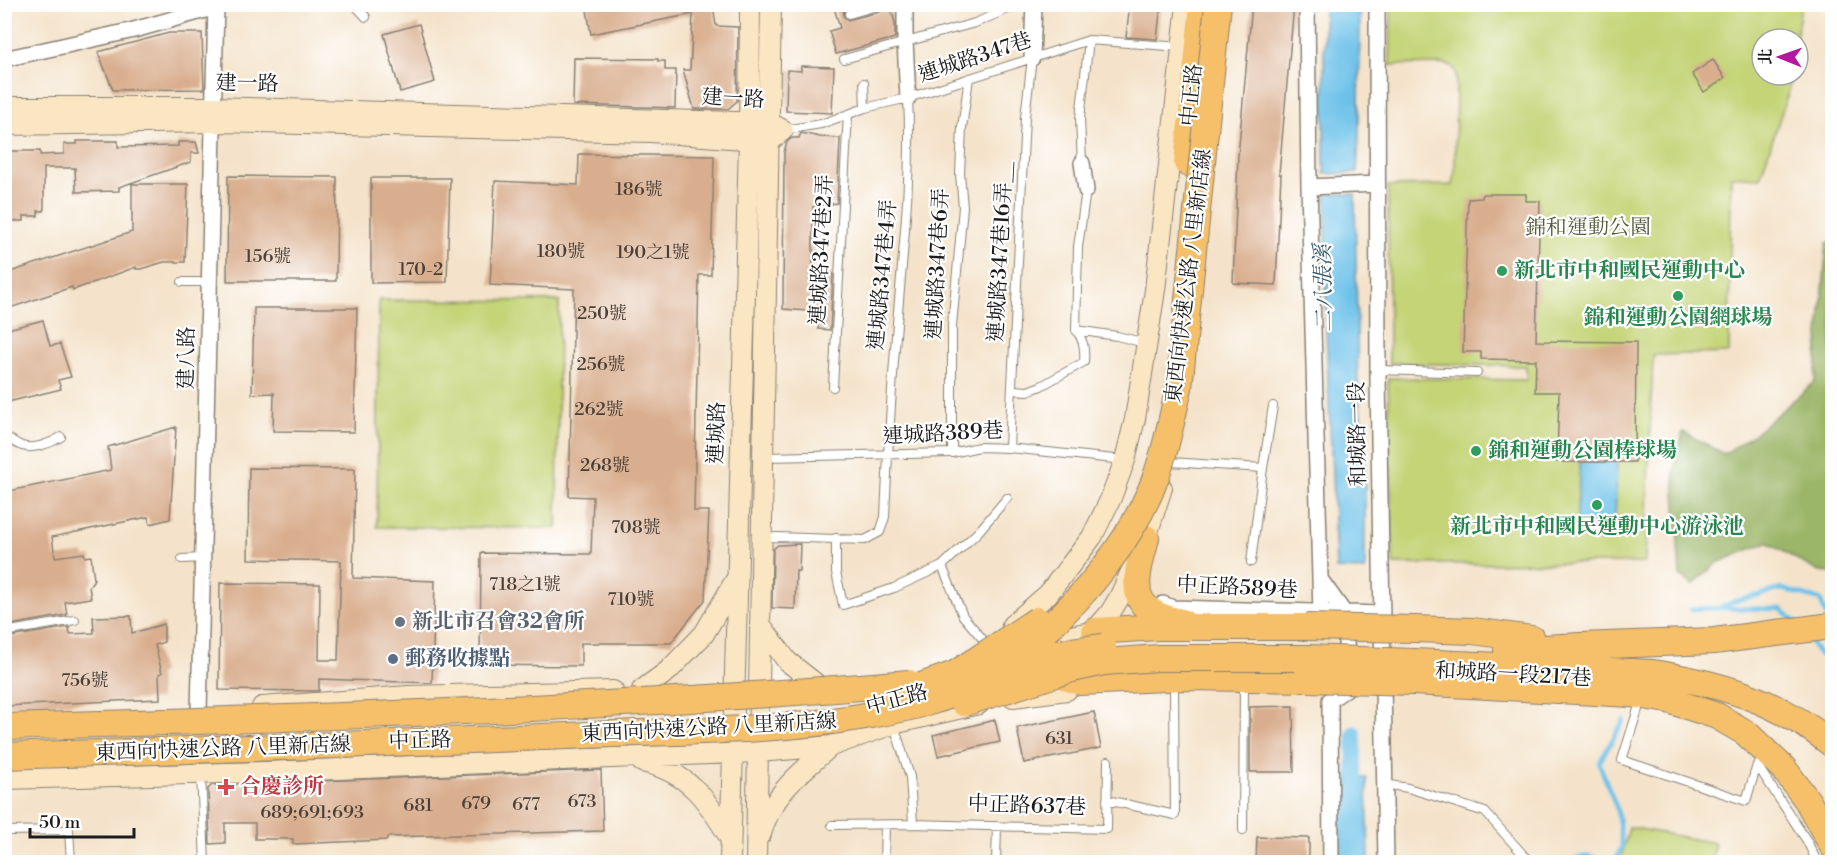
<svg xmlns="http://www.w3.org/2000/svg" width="1837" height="867" viewBox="0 0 1837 867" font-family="'Libre Bodoni','Noto Serif TC',serif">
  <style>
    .green { fill: #c4d477; stroke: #70784a; stroke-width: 1.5 }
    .forest { fill: #9bb668; stroke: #5c6942; stroke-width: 1.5 }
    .water { fill: #6cc1e9; stroke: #446e82; stroke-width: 1.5 }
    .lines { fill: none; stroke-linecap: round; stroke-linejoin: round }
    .stream { stroke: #6cc1e9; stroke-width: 4.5 }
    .canal { stroke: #6cc1e9; stroke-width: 15 }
    .building { fill: #d9ae8e }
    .lane-casing { stroke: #888073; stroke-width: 10 }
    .street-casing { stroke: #888073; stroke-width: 18 }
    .secondary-casing { stroke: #888073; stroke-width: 22 }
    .highway-casing { stroke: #888073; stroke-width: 28 }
    .lane { stroke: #fff; stroke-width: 8 }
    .street { stroke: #fff; stroke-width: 15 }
    .secondary { stroke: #fbe6c4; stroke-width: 20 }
    .highway { stroke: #f6c06b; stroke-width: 26 }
    .highway-bridge-casing { stroke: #888073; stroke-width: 28; stroke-linecap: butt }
    .highway-bridge { stroke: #f6c06b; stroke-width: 26 }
    .leisure-dot { fill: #2e9e5b; stroke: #fff; stroke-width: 2 }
    .worship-dot { fill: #6b7280; stroke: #fff; stroke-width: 2 }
    .service-dot { fill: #5c6f8a; stroke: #fff; stroke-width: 2 }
    .health-dot { fill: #e0444e; stroke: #fff; stroke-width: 2 }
    .labels { text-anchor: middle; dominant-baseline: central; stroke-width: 4.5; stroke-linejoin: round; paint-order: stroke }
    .number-label { font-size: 18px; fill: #4b4038 }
    .street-label { font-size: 21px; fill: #1c1c1c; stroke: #fff }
    .park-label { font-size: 21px; fill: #575c3c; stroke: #fff }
    .leisure-label { font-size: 21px; font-weight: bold; fill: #27864d; stroke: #fff; text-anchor: start }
    .worship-label { font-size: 21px; font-weight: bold; fill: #5b616d; stroke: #fff; text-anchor: start }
    .service-label { font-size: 21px; font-weight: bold; fill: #4e5e75; stroke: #fff; text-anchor: start }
    .health-label { font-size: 21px; font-weight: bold; fill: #be3a42; stroke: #fff; text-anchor: start }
    .water-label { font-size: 22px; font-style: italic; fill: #3c5e6e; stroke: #fff }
  </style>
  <rect width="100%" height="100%" fill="#fff"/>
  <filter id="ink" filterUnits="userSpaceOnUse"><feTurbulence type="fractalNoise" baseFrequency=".0167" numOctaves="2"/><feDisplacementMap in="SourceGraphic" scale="12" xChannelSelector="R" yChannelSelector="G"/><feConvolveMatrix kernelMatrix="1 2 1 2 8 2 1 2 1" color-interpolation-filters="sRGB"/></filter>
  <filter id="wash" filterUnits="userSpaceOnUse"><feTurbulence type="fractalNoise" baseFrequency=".008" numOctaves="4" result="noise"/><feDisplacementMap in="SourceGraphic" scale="24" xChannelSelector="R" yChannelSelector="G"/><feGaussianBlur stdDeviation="1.35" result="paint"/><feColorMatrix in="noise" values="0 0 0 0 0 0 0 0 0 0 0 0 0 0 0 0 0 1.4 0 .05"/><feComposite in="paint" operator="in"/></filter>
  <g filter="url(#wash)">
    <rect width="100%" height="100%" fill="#f4e3ca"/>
    <path class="green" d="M1391,5H1801L1796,39H1762V75H1791L1789,90L1760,178L1731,176L1729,353L1653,355L1645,563L1393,564L1388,378L1527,380L1526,366L1389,363L1388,186L1453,185L1455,171L1456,73L1452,66L1444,64L1390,65Z
      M379,300L559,301L557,528L377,527Z
      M1629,827L1715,843L1711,862H1617L1621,858Z"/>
    <path class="forest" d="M1832,241V573L1819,572L1767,542L1717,563L1693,585L1680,576L1674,472L1683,432L1724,454L1754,434L1815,382L1827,243Z"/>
    <path class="water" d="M1324,5H1360L1359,134L1357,173L1324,174Z
      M1355,194L1358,388L1365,453V570L1336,569L1326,332V194Z
      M1580,462H1617L1615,523L1576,525Z
      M1367,778L1369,862H1340L1339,779Z"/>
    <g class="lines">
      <path class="stream" d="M1721,608L1781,609L1795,621
        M1691,609L1720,608L1735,601L1782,589L1820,600L1827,617
        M1808,637L1818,654L1832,662
        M1575,862L1576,859L1589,856L1615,862L1622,846L1617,809L1599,763L1624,720"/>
      <path class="canal" d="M1354,733L1355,797"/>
    </g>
    <g id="blocks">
      <path class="building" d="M586,4H713L716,26L738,27L737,101L728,109H694L683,70H690L693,14L591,34Z
        M833,4H860L844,10L843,16L848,20L886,10L890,4L895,23V38L836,54L829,31L840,28Z
        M1130,4H1161L1157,39L1126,37Z
        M1252,4H1294L1279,174H1281L1276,285L1233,283L1238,156Z
        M419,24L435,82L400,92L384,34Z
        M169,33H202L204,89L113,90L98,52Z
        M574,58L658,59V61H665V70H676L675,108L573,105Z
        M1713,60L1725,78L1704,92L1692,74Z
        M801,66L834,67L832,113L786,111L787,70L801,71Z
        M801,133L820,137L840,138L837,203L813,207V275L833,274L830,330L818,329L819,312L783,309L784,152L787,142L792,138H799Z
        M77,141H118V147L178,146V142H196L199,153H191V162L119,187V191L76,192L75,168H44V211H38V216H24V221H4V151H40V155L64,154V144H77Z
        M579,154L714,156L711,275H699L694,511H709L705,600L671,643H581V666L480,665L481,553L591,554L593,497L569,496L574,289L490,285L495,181L578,185Z
        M228,176L337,177L336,281H227Z
        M371,178H450L447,282L371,283Z
        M132,184H188L185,262H164L141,269H136V267L73,290L72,287L4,310V274L132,232Z
        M1483,194H1526V201H1540L1536,341L1636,342L1635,462H1557L1559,392H1535L1536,360L1481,359V352H1463L1468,199L1482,198Z
        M254,308H357L354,432L273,431L274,393L252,394Z
        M43,320L50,346L60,344L71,377L58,380L61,389L4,403V330Z
        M176,427L170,519L150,524L148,517L52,537L55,557L84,553L85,557L91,556L94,579L89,587L91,598L65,602L67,615L4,626V492L111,470L108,447Z
        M249,468L355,469L353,578L435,581L432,683L319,679V691L219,690L220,583L320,584L319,660H338L341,561L248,559Z
        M800,544L799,571H796L795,609L772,608L773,549L778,545Z
        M131,616L132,633L164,624V642L155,645L162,673L159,674L160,699L4,706V638L69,627L70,634L94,633L93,617Z
        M1293,706L1294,772H1250V707Z
        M1094,712L1101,748L1024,763L1017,728Z
        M995,720L1000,742L938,756L933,735Z
        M601,770L603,831L387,837V840L293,844V839H255V823H225V843L210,844L208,789L212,785Z
        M1257,837L1309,838V862H1256Z"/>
    </g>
  </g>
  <g filter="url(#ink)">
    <use href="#blocks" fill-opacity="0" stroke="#888073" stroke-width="1.5"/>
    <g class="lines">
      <defs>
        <path id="lane" d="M354,4L366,17
          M849,14L884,4
          M844,59L975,23L1020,4
          M864,83L865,108
          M784,130L821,124L865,108L908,98L1089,40L1181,47
          M1082,163L1080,118L1089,40
          M182,282H209
          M1076,330L1117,336L1145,343
          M1378,370L1477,373
          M833,387L848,114
          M1013,390L1028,391L1041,386L1084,362C1085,349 1084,341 1076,330L1078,247L1086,190
          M4,435C10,439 16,444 22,446C34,450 51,443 61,437
          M1009,448L1025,117L1032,58
          M952,453V326L963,207L960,174L962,128L969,78
          M765,457L952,453L979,447L1009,448L1124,460
          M1170,462L1263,468
          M762,538L777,537L865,540L880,532L885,517C888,449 892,380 898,312C904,241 912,170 908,98
          M836,538V572L843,605L894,588L942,566L979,531L1007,498
          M182,559L203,558
          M1251,562L1263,468L1273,406
          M942,566L963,616L986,643
          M4,632L75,620
          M1639,706L1622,760L1746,801L1757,765L1807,841L1817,862
          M894,725L910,777L913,824
          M201,774L205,862
          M1384,784L1408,788L1485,812L1528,860L1535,862
          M1107,800L1175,815L1174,687
          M832,825L913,824L1107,829L1108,761
          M1243,830L1244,687
          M4,831L69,830L71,862
          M884,862L885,825
          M996,862L997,826"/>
        <path id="street" d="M905,4V41L908,98
          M1307,4L1309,187L1321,613
          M1377,4L1378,379L1386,862
          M1032,58L1034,4
          M4,59L134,30L216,7
          M1082,163L1086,190
          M1309,187L1376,184
          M1320,579L1345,614L1347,667
          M1163,604L1173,608L1381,614
          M199,712L216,4
          M1331,862L1330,700L1347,688"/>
        <path id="secondary" d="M4,107H214L770,123L783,130L770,141L651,132L214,122L4,125
          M760,624L787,661L815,683
          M1012,625L1048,594L1092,537L1111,498L1125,460L1135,419L1155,290L1187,4
          M1090,636L1110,613L1119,598L1146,538L1162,488
          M1027,645L1095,631
          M642,690L668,671L704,634L735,581
          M1013,697L1067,690
          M262,707L409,696L613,691
          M642,762C689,772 707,800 730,838
          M4,779L264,772L758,752L831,746L893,724L979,704
          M761,834C771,795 801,772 831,746
          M730,862L749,141L750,4
          M756,862L771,4"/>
        <path id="highway" d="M1187,163L1203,4
          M1146,538C1135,582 1124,612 1182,622
          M1414,629L1473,631L1532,639
          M1095,631L1158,627H1306
          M1507,650L1580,646L1714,641L1832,626
          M1414,662L1653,673C1722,684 1777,700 1832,744
          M1056,665L1068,678L1081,682L1186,677L1306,679
          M1414,682L1631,694L1668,700L1717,716L1746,733L1784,769L1807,800L1832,845"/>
      </defs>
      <use href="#lane" class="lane-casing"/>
      <use href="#street" class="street-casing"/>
      <use href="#secondary" class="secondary-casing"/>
      <use href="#highway" class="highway-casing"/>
      <use href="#lane" class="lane"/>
      <use href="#street" class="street"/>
      <use href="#secondary" class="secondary"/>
      <use href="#highway" class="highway"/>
      <defs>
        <path id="highway-bridge" d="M1306,627L1414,629
          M1012,662L1025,657L1103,647
          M1306,679L1414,682
          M890,697L955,674L1037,620
          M964,703L1072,669L1104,662L1158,658H1307L1414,662
          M4,727C306,718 608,709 909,683
          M4,756C199,750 393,744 587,735C682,731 778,732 871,715C909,708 946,700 981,682C1004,670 1025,649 1044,632C1088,592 1126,546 1150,492C1164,459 1171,422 1179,388L1218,4"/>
      </defs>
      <use href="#highway-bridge" class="highway-bridge-casing"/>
      <use href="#highway-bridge" class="highway-bridge"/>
    </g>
  </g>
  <g class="leisure-dot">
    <circle cx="1502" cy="271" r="6"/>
    <circle cx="1678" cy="296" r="6"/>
    <circle cx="1476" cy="451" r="6"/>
    <circle cx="1597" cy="505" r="6"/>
  </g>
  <circle class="worship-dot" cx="400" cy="622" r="6"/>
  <circle class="service-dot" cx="393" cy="659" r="6"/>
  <path class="health-dot" d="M223 778h6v6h6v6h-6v6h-6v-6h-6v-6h6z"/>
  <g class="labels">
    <g class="number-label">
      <text x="639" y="189">186號</text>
      <text x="561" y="251">180號</text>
      <text x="653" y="252">190之1號</text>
      <text x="268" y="256">156號</text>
      <text x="421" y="269">170-2</text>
      <text x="602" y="313">250號</text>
      <text x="601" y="364">256號</text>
      <text x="599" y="409">262號</text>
      <text x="605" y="465">268號</text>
      <text x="636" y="527">708號</text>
      <text x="525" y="584">718之1號</text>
      <text x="631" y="599">710號</text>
      <text x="85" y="680">756號</text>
      <text x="1059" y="738">631</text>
      <text x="582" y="801">673</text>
      <text x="476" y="803">679</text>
      <text x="526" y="804">677</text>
      <text x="418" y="805">681</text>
      <text x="312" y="812">689;691;693</text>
    </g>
    <g class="street-label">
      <text transform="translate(975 58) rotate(-18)">連城路347巷</text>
      <text transform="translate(247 84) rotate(1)">建一路</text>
      <text transform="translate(1192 95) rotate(-84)">中正路</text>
      <text transform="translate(733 99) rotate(3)">建一路</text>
      <text transform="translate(822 250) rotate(-87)">連城路347巷2弄</text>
      <text transform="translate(1001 252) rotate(-87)">連城路347巷16弄＿</text>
      <text transform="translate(938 264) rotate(-87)">連城路347巷6弄</text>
      <text transform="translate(883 275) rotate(-85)">連城路347巷4弄</text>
      <text transform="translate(1189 276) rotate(-83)">東西向快速公路 八里新店線</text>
      <text transform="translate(187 358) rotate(-89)">建八路</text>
      <text transform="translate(717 433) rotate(-88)">連城路</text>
      <text transform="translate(943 434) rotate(-3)">連城路389巷</text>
      <text transform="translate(1358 434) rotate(-91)">和城路一段</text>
      <text transform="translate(1237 588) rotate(3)">中正路589巷</text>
      <text transform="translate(1513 675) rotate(3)">和城路一段217巷</text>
      <text transform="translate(897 700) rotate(-15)">中正路</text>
      <text transform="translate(709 728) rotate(-3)">東西向快速公路 八里新店線</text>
      <text transform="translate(420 741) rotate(-2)">中正路</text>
      <text transform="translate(223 749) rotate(-2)">東西向快速公路 八里新店線</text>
      <text transform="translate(1027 806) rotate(2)">中正路637巷</text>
    </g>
    <g class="park-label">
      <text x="1588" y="228">錦和運動公園</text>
    </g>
    <g class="leisure-label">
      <text x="1514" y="271">新北市中和國民運動中心</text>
      <text x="1678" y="318" text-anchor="middle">錦和運動公園網球場</text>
      <text x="1488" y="451">錦和運動公園棒球場</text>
      <text x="1597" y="527" text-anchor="middle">新北市中和國民運動中心游泳池</text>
    </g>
    <g class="worship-label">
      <text x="412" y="622">新北市召會32會所</text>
    </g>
    <g class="service-label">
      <text x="405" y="659">郵務收據點</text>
    </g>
    <g class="health-label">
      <text x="240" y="787">合慶診所</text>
    </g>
    <g class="water-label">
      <text transform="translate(1324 288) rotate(-91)">二八張溪</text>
    </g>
  </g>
  <rect width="1837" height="867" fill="none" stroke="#fff" stroke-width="24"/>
  <g transform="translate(1780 57) rotate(271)"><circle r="28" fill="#ffffff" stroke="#a4a4a4" stroke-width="1.5"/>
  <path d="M0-4.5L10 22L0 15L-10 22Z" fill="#b5179e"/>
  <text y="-9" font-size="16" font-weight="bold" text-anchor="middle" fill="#1c1c1c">北</text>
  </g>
  <path d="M30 828v9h104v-9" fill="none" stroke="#1c1c1c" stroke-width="3"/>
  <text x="39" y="828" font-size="18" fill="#1c1c1c" stroke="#ffffff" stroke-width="4.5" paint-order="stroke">50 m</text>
</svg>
